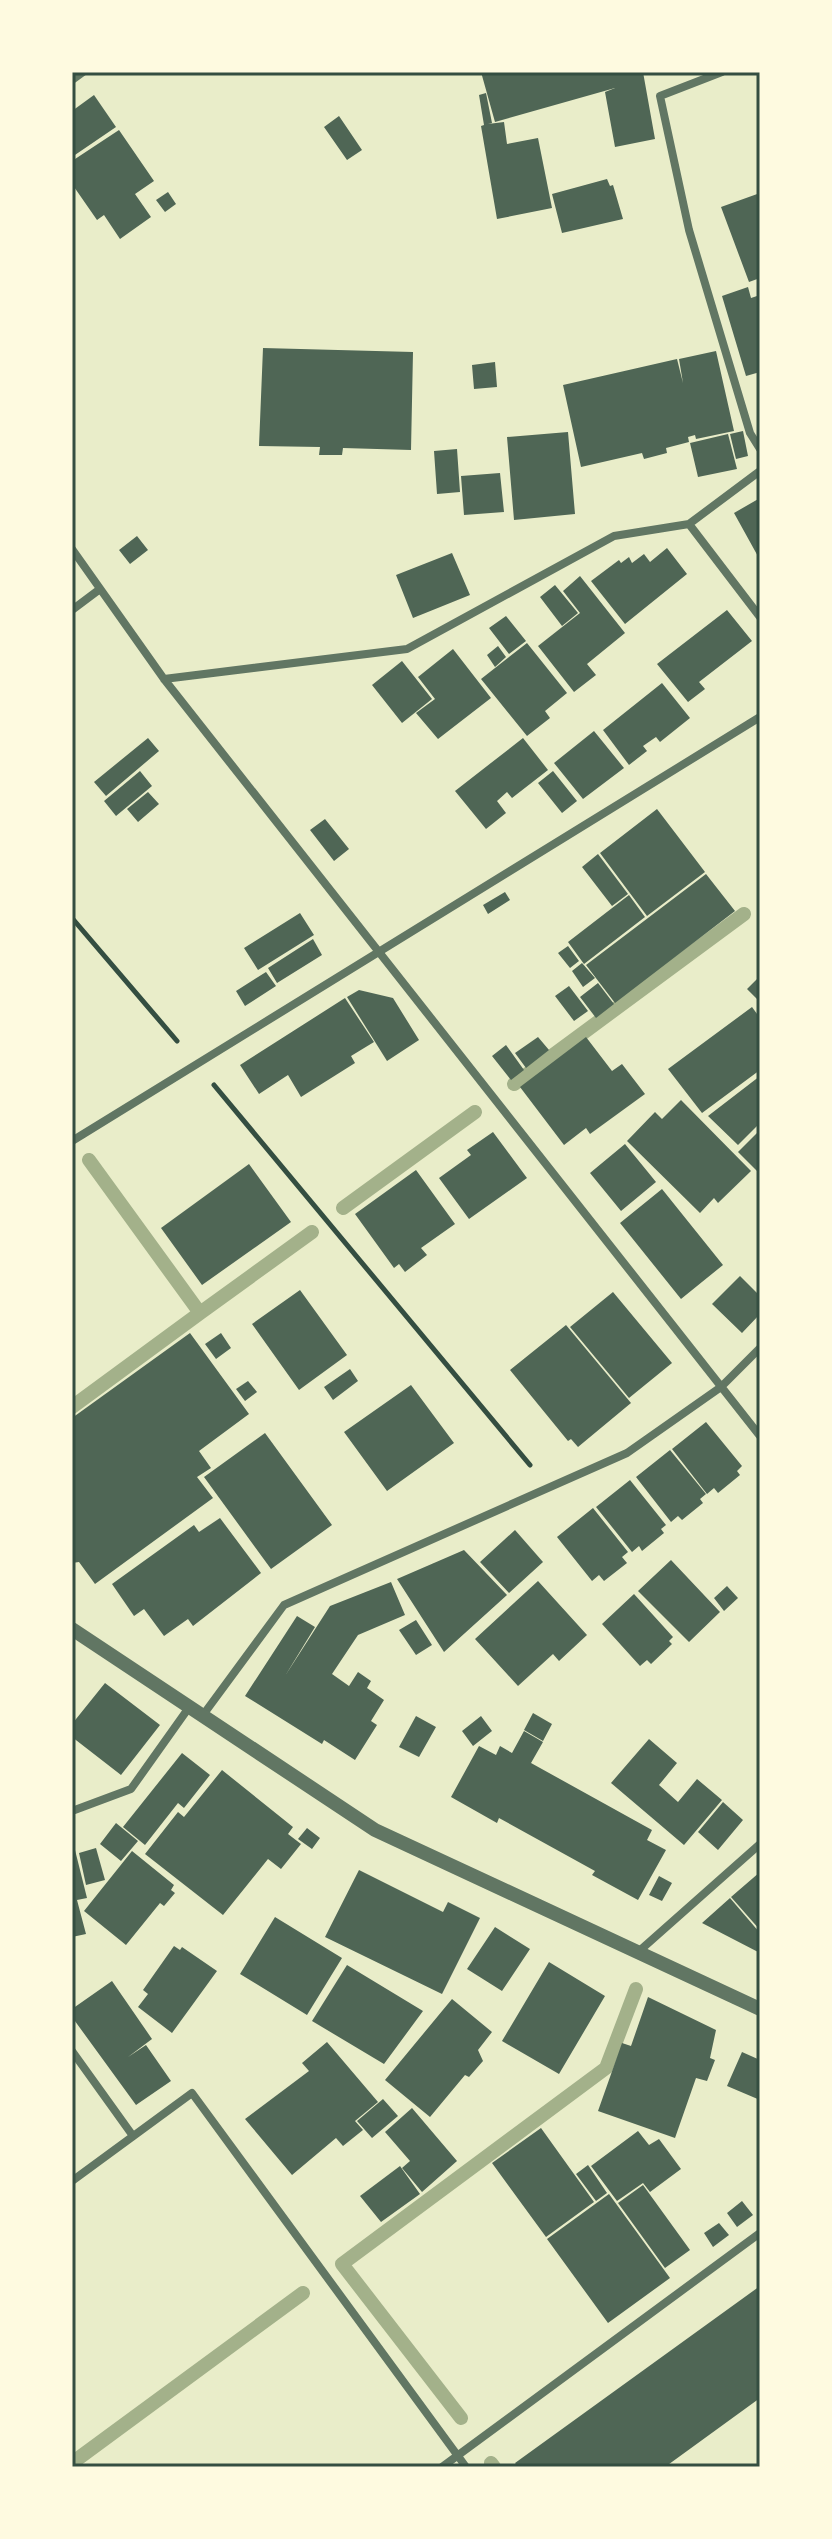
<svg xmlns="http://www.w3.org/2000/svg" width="832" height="2539" viewBox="0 0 832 2539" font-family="Overpass,sans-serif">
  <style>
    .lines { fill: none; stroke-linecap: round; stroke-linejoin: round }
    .stream { stroke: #a3b18a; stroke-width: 14 }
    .building { fill: #4f6655 }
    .path { stroke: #344e41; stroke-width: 5 }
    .minor { stroke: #617663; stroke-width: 8 }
    .tertiary { stroke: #617663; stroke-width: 14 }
    .neatline { fill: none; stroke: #344e41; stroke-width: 3 }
  </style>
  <rect width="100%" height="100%" fill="#e9edc9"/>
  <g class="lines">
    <path class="stream" d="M514,1084L744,914
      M343,1208L475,1112
      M200,1313L312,1232
      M72,1407L200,1313L89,1160
      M461,2418L342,2264L606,2068L636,1989
      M72,2463L303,2293
      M491,2463L494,2467"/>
  </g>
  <path class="building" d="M481,72H643L655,139L615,147L605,92L615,88L495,122Z
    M486,93L492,123L488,124L504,122L507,144L538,138L552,208L497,219L481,126L484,125L479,95Z
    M94,95L116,127L72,157V111Z
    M339,116L362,150L347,160L324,127Z
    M119,130L154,181L135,194L151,217L120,239L104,215L97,220L72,184V161Z
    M607,179L610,186L613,185L623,219L562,233L552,194Z
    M168,192L176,204L165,212L156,200Z
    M760,193V278L749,282L721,207Z
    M748,287L751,298L760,295V372L746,376L722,296Z
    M263,348L413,352L411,450L343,448L342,455H319L320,447L259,446Z
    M716,351L734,431L696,439L695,435L688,437L689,442L666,448L667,453L644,459L642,453L581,467L563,385L677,359L683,383L679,359Z
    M495,362L497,387L474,389L472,365Z
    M743,431L748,456L736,459L730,434Z
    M568,432L575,514L514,520L507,437Z
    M728,434L737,469L698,477L690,443Z
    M457,449L460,492L437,494L434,451Z
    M500,473L504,512L464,515L461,476Z
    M760,498V560L734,513Z
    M137,536L148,550L130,564L119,550Z
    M667,548L687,574L625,624L591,581L619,560L621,563L629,557L632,563L644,554L650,562Z
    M452,553L470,595L413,618L396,575Z
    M580,576L625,633L587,664L596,675L574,692L538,646L580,613L563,591Z
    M555,585L578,613L562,626L540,597Z
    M727,610L752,641L699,682L705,689L688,702L657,664Z
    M506,616L526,641L509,654L489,628Z
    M527,643L567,693L545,711L550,718L527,736L481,679Z
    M498,646L506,657L495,667L487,655Z
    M453,649L491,698L438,739L416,713L435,699L418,677Z
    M402,661L432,699L402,723L372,685Z
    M662,683L690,718L660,742L656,737L643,746L647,751L629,765L603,730Z
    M594,731L624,768L583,799L554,763Z
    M148,738L159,751L106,796L94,782Z
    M523,738L548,770L512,798L507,792L497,801L506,813L486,829L455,791Z
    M140,771L152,786L116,816L104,801Z
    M553,771L577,801L562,813L538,783Z
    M148,792L159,804L138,822L127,809Z
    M657,809L705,872L647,916L600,853Z
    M325,819L349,849L334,861L310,830Z
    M598,854L628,894L612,906L582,867Z
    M706,874L735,911L615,1003L586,965Z
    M505,892L510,900L488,914L483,905Z
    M629,895L645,917L584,964L568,942Z
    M300,913L314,935L258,970L244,948Z
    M313,939L322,955L277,983L268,968Z
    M568,946L579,961L570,968L558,953Z
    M582,963L595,978L583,987L572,971Z
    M266,972L276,986L245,1006L236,991Z
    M760,976V1002L747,989Z
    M598,983L614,1004L596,1018L580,997Z
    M569,986L588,1011L574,1021L555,996Z
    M359,990L393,998L419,1040L387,1061L347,997Z
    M345,998L374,1042L351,1056L355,1063L301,1097L288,1075L259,1094L240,1065Z
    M752,1007L760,1018V1070L702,1113L668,1069Z
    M538,1037L549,1050L526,1068L515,1053Z
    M586,1037L612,1071L622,1064L645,1094L590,1134L586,1128L564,1145L520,1087Z
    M506,1045L524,1070L511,1080L492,1056Z
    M760,1076V1123L738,1145L708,1116Z
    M681,1100L751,1171L718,1203L714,1198L700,1213L627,1141L655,1112L662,1119Z
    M760,1130V1174L738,1152Z
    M493,1132L527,1178L469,1219L439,1178L471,1155L467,1150Z
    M625,1144L656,1182L621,1211L590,1173Z
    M249,1164L291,1222L202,1285L161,1228Z
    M416,1170L455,1224L421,1248L427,1255L405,1272L399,1264L394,1268L355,1214Z
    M662,1189L723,1265L681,1299L620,1223Z
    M740,1276L760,1296V1314L742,1333L712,1304Z
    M300,1290L347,1355L299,1390L252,1324Z
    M613,1292L672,1363L629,1398L570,1327Z
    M566,1325L631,1403L578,1447L571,1439L568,1441L510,1370Z
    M190,1333L249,1414L199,1451L211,1468L197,1477L213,1498L95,1584L79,1562L72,1563V1418Z
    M221,1333L231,1348L216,1359L205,1344Z
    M350,1369L358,1381L333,1400L324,1387Z
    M248,1381L257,1392L245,1401L236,1389Z
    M411,1385L454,1443L387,1491L344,1432Z
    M706,1422L742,1466L737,1471L740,1475L718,1493L714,1488L707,1494L672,1449Z
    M265,1433L332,1525L271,1569L204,1477Z
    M670,1450L706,1494L700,1499L703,1503L682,1520L678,1516L671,1522L636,1477Z
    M630,1480L666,1525L661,1529L664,1533L642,1551L639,1546L632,1552L596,1507Z
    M593,1508L628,1552L622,1557L627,1563L604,1581L599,1575L592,1581L557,1537Z
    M220,1518L261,1573L193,1626L188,1619L164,1636L144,1609L134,1616L112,1584L194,1525L199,1532Z
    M515,1530L543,1562L509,1593L480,1562Z
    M464,1550L507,1595L444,1652L397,1579Z
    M671,1560L720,1612L689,1642L638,1591Z
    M538,1581L587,1635L559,1661L553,1654L518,1686L475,1639Z
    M391,1582L405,1615L358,1635L332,1674L349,1686L358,1672L371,1681L367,1688L384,1700L371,1721L377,1725L355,1760L324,1740L322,1744L245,1696L297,1616L315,1627L285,1676L330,1606Z
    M727,1586L738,1598L724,1611L714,1598Z
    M634,1594L673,1637L669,1641L672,1644L651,1664L647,1660L640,1666L602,1624Z
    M416,1620L432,1645L416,1655L399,1630Z
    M105,1683L160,1725L121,1775L72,1737V1724Z
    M533,1713L552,1724L543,1741L524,1730Z
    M416,1716L436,1727L419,1757L399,1747Z
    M481,1716L492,1731L473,1746L462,1731Z
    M524,1731L543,1742L531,1763L652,1830L647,1840L666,1850L638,1900L592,1875L595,1871L499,1818L497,1823L451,1797L479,1746L496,1755L500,1746L512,1753Z
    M649,1739L677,1763L659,1785L678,1802L697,1779L722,1800L684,1845L611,1783Z
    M182,1753L210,1775L184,1808L178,1803L145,1845L123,1827Z
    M222,1770L293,1827L288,1834L301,1844L281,1869L268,1859L223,1915L145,1854L178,1812L184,1817Z
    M723,1802L743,1820L718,1850L698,1832Z
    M116,1823L138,1841L121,1861L100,1844Z
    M307,1828L320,1838L312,1849L298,1839Z
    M96,1848L105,1880L86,1885L79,1853Z
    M75,1850L87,1898L77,1900L86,1934L72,1937V1851Z
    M132,1851L174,1885L171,1890L175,1893L164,1906L160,1903L126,1945L84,1911Z
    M359,1870L443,1912L448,1902L480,1918L442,1994L325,1937Z
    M760,1872V1930L731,1897Z
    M659,1876L672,1883L662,1901L649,1895Z
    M730,1898L760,1933V1953L702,1923Z
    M275,1917L342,1958L307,2015L240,1974Z
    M495,1927L530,1949L502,1991L467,1969Z
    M174,1946L180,1950L182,1947L217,1971L172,2033L138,2007L148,1994L143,1990Z
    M549,1962L605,1996L559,2074L502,2041Z
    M347,1965L423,2011L384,2064L312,2021Z
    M112,1981L152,2039L128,2057L146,2045L171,2081L136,2105L72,2017V2009Z
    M648,1997L716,2030L710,2058L715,2060L707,2081L696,2078L675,2138L598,2111L622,2043L631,2046Z
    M452,1999L492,2032L478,2050L483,2061L469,2077L465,2075L430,2117L385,2080Z
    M327,2042L378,2102L355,2121L363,2130L343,2146L336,2138L292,2175L245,2119L309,2071L302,2063Z
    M742,2052L760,2060V2100L727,2086Z
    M383,2099L398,2116L372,2138L357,2121Z
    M412,2108L457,2161L422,2192L402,2168L410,2161L385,2132Z
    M541,2128L594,2202L546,2237L492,2163Z
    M638,2131L649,2145L659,2139L681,2169L650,2192L643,2183L617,2201L591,2166Z
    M588,2165L607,2193L596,2201L576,2174Z
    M400,2166L420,2194L381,2222L360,2196Z
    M643,2185L690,2250L665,2268L618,2203Z
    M609,2194L670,2278L608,2323L547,2239Z
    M742,2201L753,2215L737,2227L727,2213Z
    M719,2223L729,2235L713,2247L704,2233Z
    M760,2286V2398L665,2467H518L515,2463Z"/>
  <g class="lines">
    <path class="path" d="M72,918L177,1041
      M214,1085L530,1465"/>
    <path class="minor" d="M722,72L660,96L689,230L750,433L760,449
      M72,80L83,72
      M689,524L760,617
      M72,549L164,679L760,1436
      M72,610L100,589
      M164,679L407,649L614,536L689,524L760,471
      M72,1141L760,717
      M203,1715L284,1605L627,1453L721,1387L760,1348
      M72,1811L131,1789L190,1706
      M637,1953L760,1844
      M72,2051L133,2136
      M72,2181L192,2093L466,2467
      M442,2467L760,2233"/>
    <path class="tertiary" d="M72,1629L375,1830L760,2009"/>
  </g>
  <rect width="832" height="2539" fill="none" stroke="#fefae0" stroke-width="148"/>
  <rect x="74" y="74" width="684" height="2391" class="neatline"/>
</svg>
